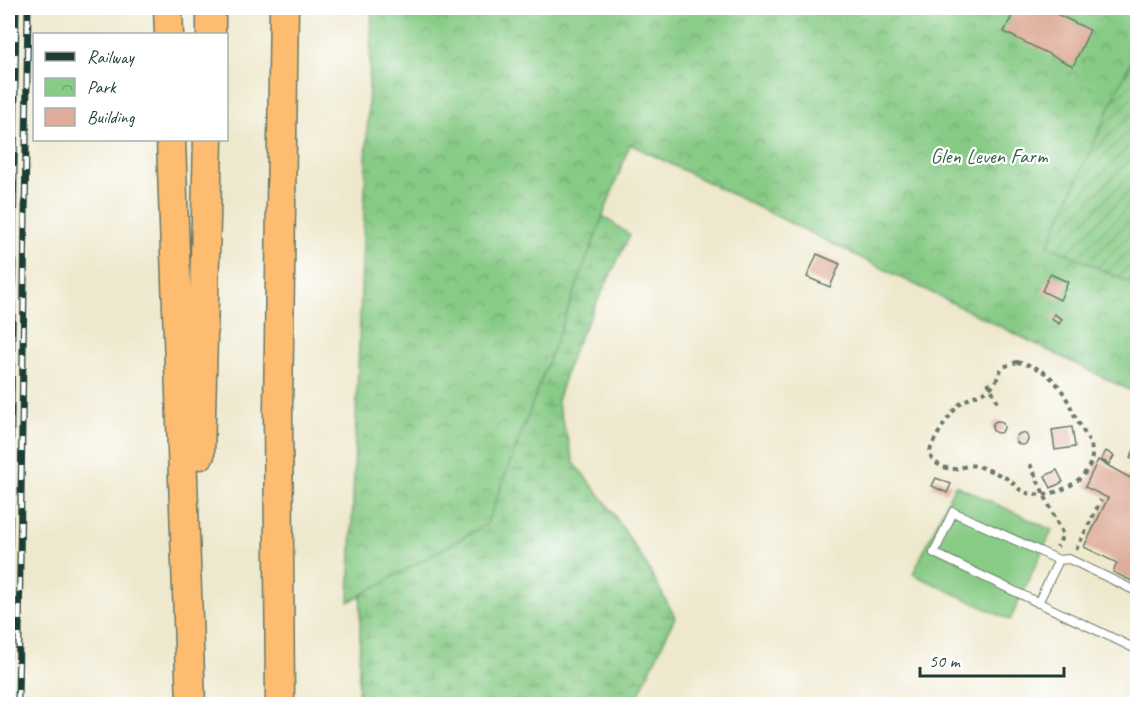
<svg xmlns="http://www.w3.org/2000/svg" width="1145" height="712" viewBox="0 0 1145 712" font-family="Caveat,sans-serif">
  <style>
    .wetland { fill: url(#wetland-marsh); stroke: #53845c; stroke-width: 1.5 }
    .park { fill: url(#park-crowns); stroke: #53845c; stroke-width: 1.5 }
    .garden { fill: url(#garden-furrows); stroke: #53845c; stroke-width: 1.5 }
    .pitch { fill: #87cb85; stroke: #53845c; stroke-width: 1.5 }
    .building { fill: #deac99 }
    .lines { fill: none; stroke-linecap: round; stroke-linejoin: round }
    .lane-casing { stroke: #677969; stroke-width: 10 }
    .highway-casing { stroke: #677969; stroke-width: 31 }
    .path { stroke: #677969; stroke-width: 4; stroke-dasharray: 4.5 4.5; stroke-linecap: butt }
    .lane { stroke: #fff; stroke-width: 8 }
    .highway { stroke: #fdbc70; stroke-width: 28 }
    .rail-casing { stroke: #1f3d34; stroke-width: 7 }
    .rail { stroke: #fff; stroke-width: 4.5; stroke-dasharray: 14; stroke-linecap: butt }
    .labels { text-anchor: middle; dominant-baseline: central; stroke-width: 4.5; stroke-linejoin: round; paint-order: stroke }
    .park-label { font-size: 21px; fill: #396048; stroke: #fff }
  </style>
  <defs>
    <pattern id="wetland-marsh" width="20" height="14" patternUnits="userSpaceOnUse" patternTransform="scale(1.5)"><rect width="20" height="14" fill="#87cb85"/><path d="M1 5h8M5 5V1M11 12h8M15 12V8" fill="none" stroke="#6ea66e"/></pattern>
    <pattern id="park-crowns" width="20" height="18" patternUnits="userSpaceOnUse" patternTransform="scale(1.5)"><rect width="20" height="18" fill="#87cb85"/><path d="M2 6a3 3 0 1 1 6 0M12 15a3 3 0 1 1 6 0" fill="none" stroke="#6ea66e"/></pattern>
    <pattern id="garden-furrows" width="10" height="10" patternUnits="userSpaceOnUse" patternTransform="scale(1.5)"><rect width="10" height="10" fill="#87cb85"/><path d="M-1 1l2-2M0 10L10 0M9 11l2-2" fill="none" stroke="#6ea66e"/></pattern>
  </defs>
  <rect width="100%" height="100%" fill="#fff"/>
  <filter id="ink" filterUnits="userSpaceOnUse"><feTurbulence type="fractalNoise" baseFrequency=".0167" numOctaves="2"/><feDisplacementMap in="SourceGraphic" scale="12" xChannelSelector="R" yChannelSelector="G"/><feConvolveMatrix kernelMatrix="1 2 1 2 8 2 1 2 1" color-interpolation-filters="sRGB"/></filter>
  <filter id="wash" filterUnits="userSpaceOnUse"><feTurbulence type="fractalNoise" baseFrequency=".008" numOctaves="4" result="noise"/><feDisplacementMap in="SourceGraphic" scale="24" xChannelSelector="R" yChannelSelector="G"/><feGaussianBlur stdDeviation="1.35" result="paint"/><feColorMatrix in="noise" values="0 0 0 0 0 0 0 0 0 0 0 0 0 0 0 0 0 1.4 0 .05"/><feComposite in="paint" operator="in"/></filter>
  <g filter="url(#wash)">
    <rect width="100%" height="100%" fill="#eee8cc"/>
    <path class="wetland" d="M585,204L630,235L573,351L557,401L574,463L607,504L647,566L675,617L637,698L629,704H358L363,519Z"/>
    <path class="park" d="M372,8H1137V394L630,144L487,524L349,602Z"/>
    <path class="garden" d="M1137,47V286L1048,245Z"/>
    <path class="pitch" d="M955,485L1052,530L1010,620L913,574Z"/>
    <g id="blocks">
      <path class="building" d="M1016,8H1044L1090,30L1073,66L1004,32Z
        M817,254L840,264L830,287L807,277Z
        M1050,274L1068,282L1060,300L1042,291Z
        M1054,314L1062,319L1059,324L1051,319Z
        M992 427a6 6 0 1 1 12 0a6 6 0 1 1-12 0Z
        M1072,427L1075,447L1055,450L1052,430Z
        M1016 439a6 6 0 1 1 12 0a6 6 0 1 1-12 0Z
        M1138,442V462L1130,458Z
        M1106,451L1114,456L1109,464L1101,460Z
        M1098,460L1130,478L1138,462V584L1113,572L1117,563L1084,547L1108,498L1085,487Z
        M1057,470L1063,482L1051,488L1045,476Z
        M936,478L951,484L947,493L932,486Z"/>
    </g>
  </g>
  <g filter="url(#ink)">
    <use href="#blocks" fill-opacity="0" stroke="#677969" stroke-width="1.5"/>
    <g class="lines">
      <defs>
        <path id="lane" d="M1138,592L1069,559L1059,560L953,512L934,553L1138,650
          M1038,603L1059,560"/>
        <path id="highway" d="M168,8L169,34
          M211,34V8
          M171,140L191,704
          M200,455L208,140
          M280,704L278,407L284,8"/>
      </defs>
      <use href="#lane" class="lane-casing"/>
      <use href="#highway" class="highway-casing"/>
      <path class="path" d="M1017,362C1046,367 1061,384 1072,410C1077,423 1091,440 1092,451C1094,481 1050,502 1024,492C1017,489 1013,482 1006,478C997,473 986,469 977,466C968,464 963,468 955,469C946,470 931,463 930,453C929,445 951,413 957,407C966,397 982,395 992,386C998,381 998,372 1003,367Z
        M988,382L999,405
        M1030,464L1063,535L1057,547
        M1076,550L1101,500"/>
      <use href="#lane" class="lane"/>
      <use href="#highway" class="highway"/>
      <defs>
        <path id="rail" d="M8,656L16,8
          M18,704L28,8"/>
      </defs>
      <use href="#rail" class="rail-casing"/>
      <use href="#rail" class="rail"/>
    </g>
  </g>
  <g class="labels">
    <g class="park-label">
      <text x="989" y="156">Glen Leven Farm</text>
    </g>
  </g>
  <rect width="1145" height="712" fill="none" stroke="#fff" stroke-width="30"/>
  <rect x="33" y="33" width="195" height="108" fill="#ffffff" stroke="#a5b1ae" stroke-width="1.5"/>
  <rect x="45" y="52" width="30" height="9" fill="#1f3d34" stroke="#a5b1ae" stroke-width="1.5"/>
  <text x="87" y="63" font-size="18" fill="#1f3d34">Railway</text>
  <rect x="45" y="78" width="30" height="18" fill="url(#park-crowns)" stroke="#a5b1ae" stroke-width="1.5"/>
  <text x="87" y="93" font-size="18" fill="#1f3d34">Park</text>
  <rect x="45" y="108" width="30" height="18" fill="#deac99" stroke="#a5b1ae" stroke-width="1.5"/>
  <text x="87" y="123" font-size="18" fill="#1f3d34">Building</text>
  <path d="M920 667v9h144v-9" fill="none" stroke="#1f3d34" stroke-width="3"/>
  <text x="929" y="667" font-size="18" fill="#1f3d34" stroke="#ffffff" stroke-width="4.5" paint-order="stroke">50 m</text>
</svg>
